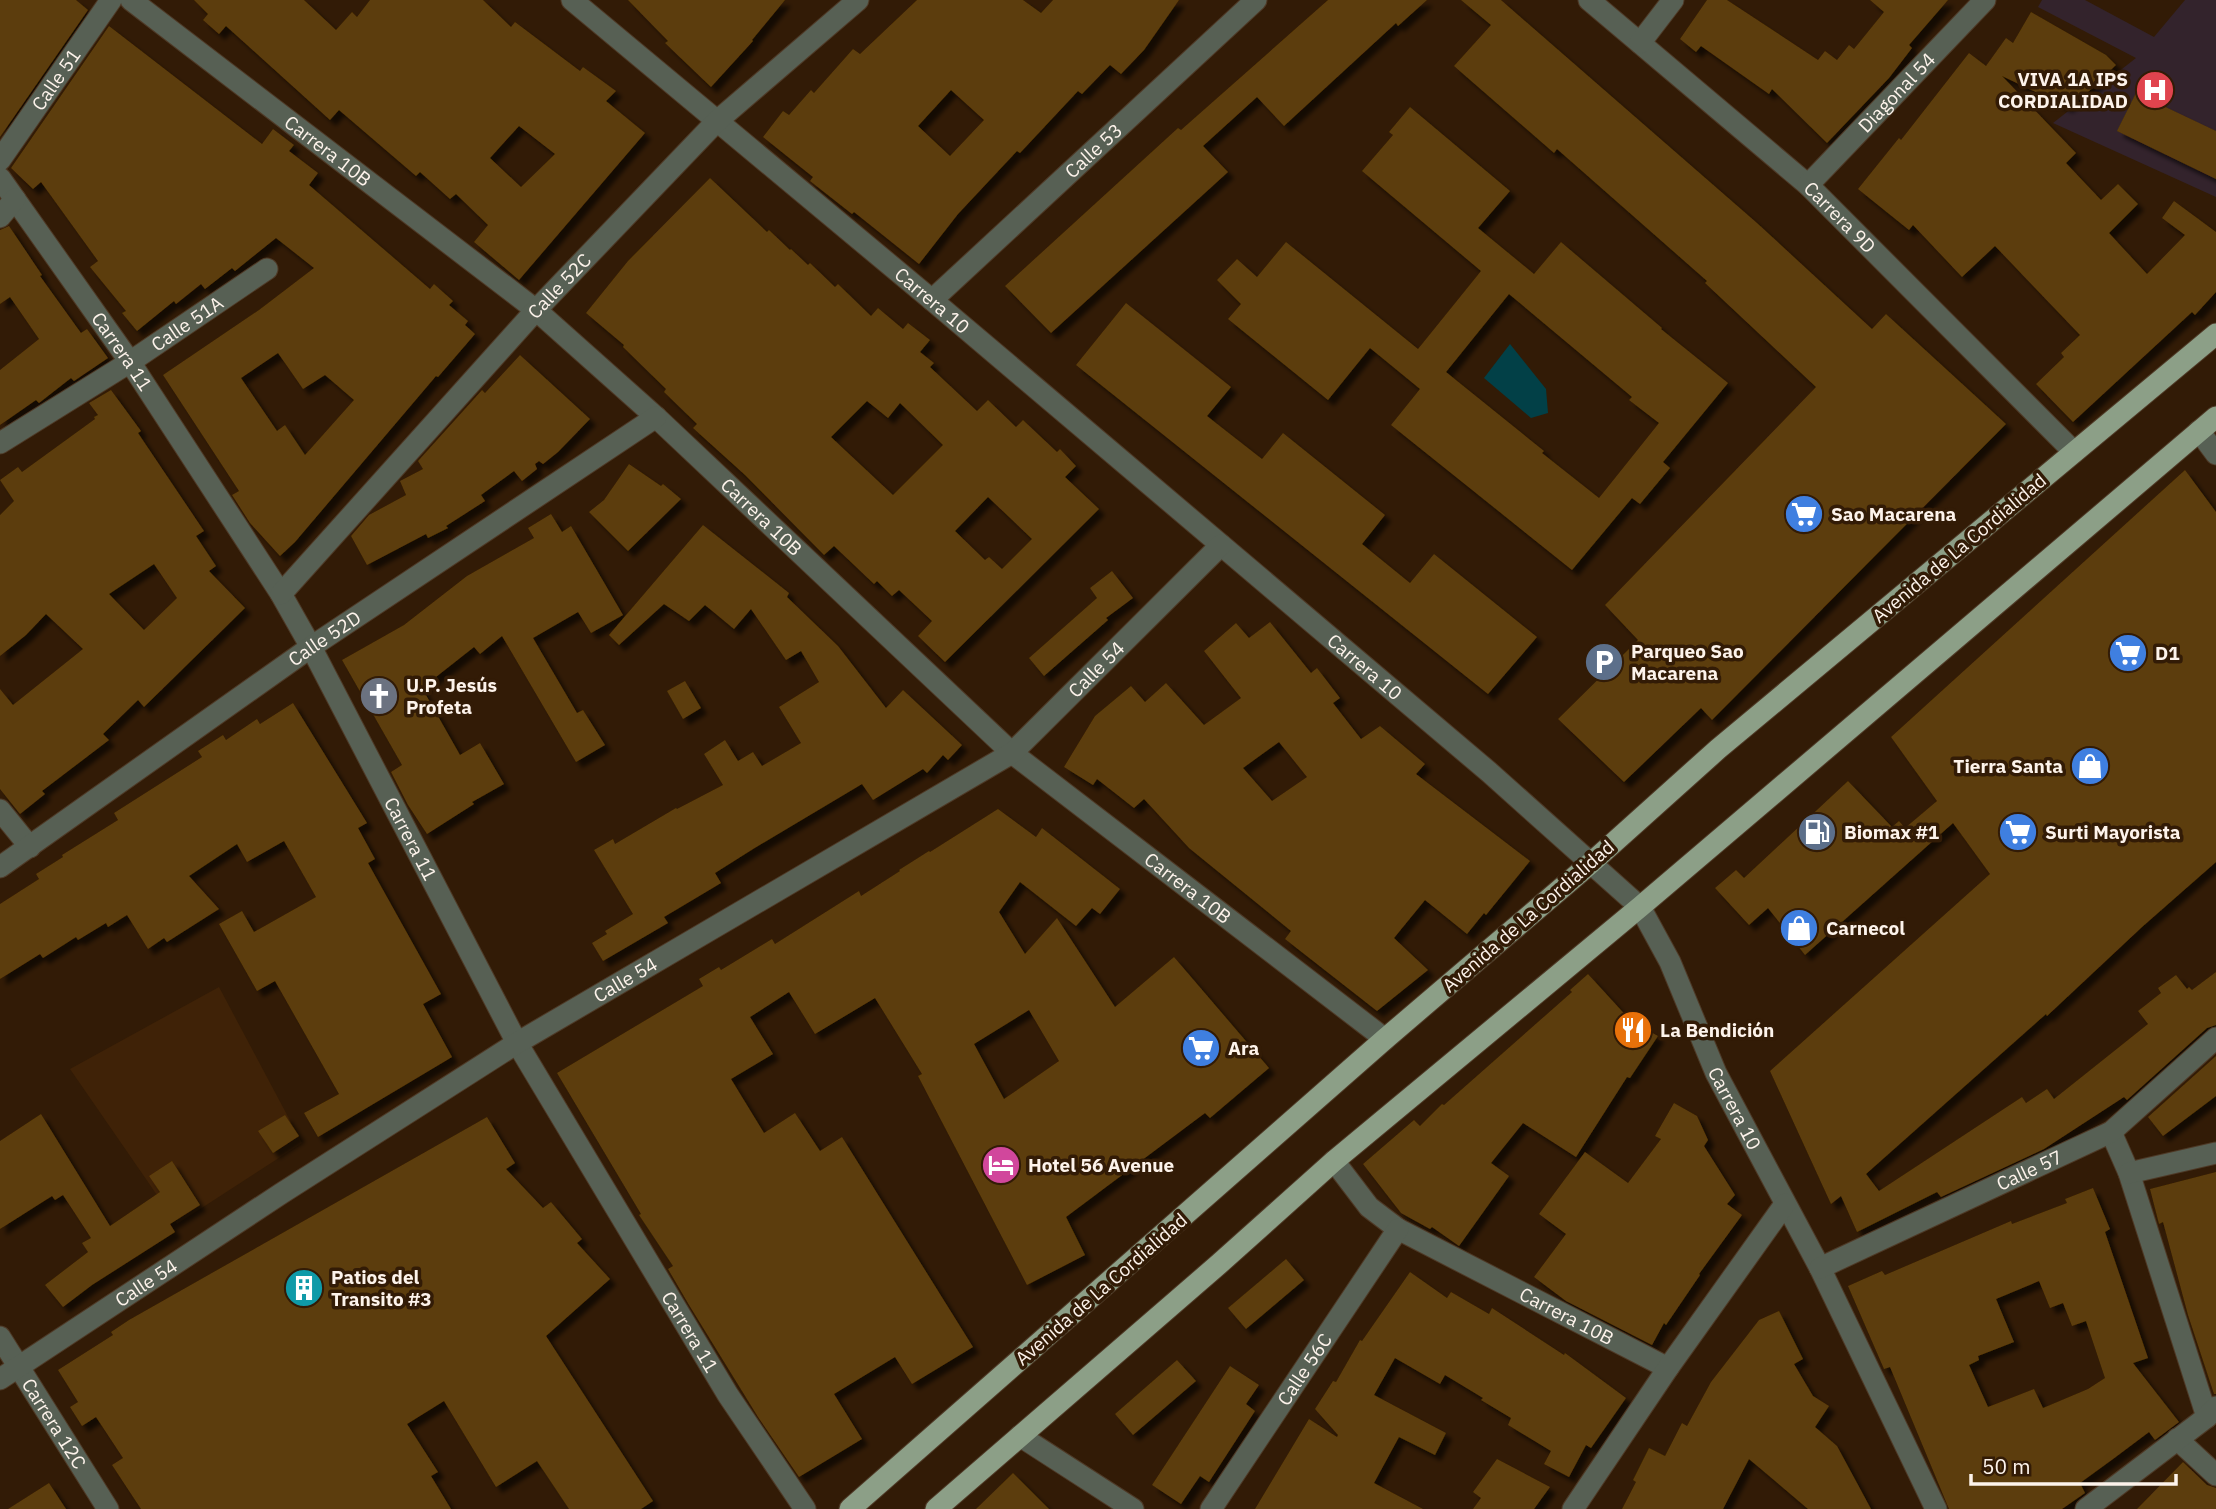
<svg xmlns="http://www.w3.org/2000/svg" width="2216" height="1509" font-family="'IBM Plex Sans',sans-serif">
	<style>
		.built { fill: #3f2207 }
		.medical { fill: #33232c }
		.water { fill: #024047 }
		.building { fill: #5c3c09; fill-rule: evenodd; filter: url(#shadow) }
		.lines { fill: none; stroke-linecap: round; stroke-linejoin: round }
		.minor-casing { stroke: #4e3926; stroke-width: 23 }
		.major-casing { stroke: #4e3926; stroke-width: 23 }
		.minor { stroke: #576054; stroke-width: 21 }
		.major { stroke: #8c9f87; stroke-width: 21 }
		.labels { text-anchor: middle; stroke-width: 7; stroke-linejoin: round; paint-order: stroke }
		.poi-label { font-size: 19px; font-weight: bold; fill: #fdf3eb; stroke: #321b06; text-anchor: start }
		.street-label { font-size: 19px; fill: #fdf3eb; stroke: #321b06 }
	</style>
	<defs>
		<filter id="shadow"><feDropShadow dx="6" dy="6" stdDeviation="2" flood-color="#0009"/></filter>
	</defs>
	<rect width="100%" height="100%" fill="#321b06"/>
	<polygon class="built" points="219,987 302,1143 177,1224 70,1069"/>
	<polygon class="medical" points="2042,0 2085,0 2154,37 2185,0 2216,0 2216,197 2053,123 2136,58 2038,7"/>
	<polygon class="water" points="1510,344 1546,389 1548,413 1531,418 1484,378"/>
	<g class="building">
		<polygon points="0,0 76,0 88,10 0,137"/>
		<path d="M194 0H304L336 30 352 12 357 17 370 0H483L511 27 515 22 580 71 583 67 616 91 606 101 645 133 519 280 474 242 488 225 456 194 450 199 420 172 416 176 339 110 330 120 226 26 219 34 203 20 208 14ZM519 126 555 154 521 187 490 158Z"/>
		<polygon points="628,0 785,0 752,40 753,41 711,87 665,43 668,41"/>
		<path d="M917 0H1023L1041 13 1053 0H1179L1144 50 1121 74 1110 65 1082 94 1078 91 1020 153 1017 151 958 214 919 264 854 212 852 214 810 181 813 177 763 137 783 111 789 115 811 90 814 93 853 49 860 54ZM951 90 984 120 950 156 918 126Z"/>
		<polygon points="1328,0 1427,0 1398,26 1396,23 1284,126 1257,97 1235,117 1203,146 1228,172 1051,333 1005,286 1178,128 1181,130"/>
		<polygon points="1461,0 1501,0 1757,223 1872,329 1886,314 2006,424 1712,720 1701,708 1624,782 1558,719 1638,640 1605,605 1816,387 1705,283 1707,281 1557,149 1554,153 1454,66 1491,25"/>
		<polygon points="1707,0 1727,0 1818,60 1825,51 1837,60 1849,45 1854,49 1884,12 1870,0 1948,0 1909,45 1912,48 1889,78 1827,143 1772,89 1769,94 1701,46 1696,52 1680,39"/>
		<polygon points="2031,12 2106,55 2116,65 2085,95 2082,92 2067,107 2002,76 2076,153 2066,163 2101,200 2118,184 2138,204 2109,233 2147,274 2185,235 2162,218 2174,201 2216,232 2216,292 2195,315 2192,312 2073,422 2036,384 2064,357 2061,353 2080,335 1995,246 1962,277 1913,225 1909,230 1858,189 1899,138 1901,140 1969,53 1986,66 2006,38 2013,43"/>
		<path d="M109 26 262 144 273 129 294 145 289 151 318 173 309 185 430 289 434 284 453 301 449 305 468 321 465 325 475 334 438 377 436 376 295 542 280 556 250 523 232 495 239 491 163 375 259 310 314 268 276 238 235 271 232 268 205 289 201 284 176 304 174 301 137 331 122 313 126 311 90 267 98 261 41 182 33 189 11 168ZM278 353 303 389 325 375 354 400 305 455 285 425 277 431 241 378Z"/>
		<polygon points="2136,93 2216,131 2216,179 2117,131"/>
		<path d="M1410 107 1510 191 1478 228 1534 274 1561 242 1662 328 1661 329 1728 383 1663 462 1670 468 1640 504 1632 498 1572 570 1391 425 1420 389 1370 348 1328 400 1228 319 1241 304 1217 280 1237 259 1257 277 1286 242 1418 349 1481 271 1362 171 1393 135 1389 132ZM1509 294 1632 397 1629 400 1659 423 1599 498 1542 453 1544 451 1446 372Z"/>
		<path d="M710 178 767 232 769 230 790 250 791 249 808 265 810 263 835 287 838 284 871 316 878 308 903 329 908 323 930 340 920 352 934 363 930 367 977 411 988 400 1016 427 1023 420 1057 452 1060 449 1076 466 1065 477 1099 509 945 662 918 636 932 621 899 590 892 596 877 581 874 584 834 546 824 555 745 475 693 428 697 424 664 392 666 389 623 347 624 345 586 313 628 261ZM867 401 888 418 900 403 943 445 893 495 831 437ZM988 497 1032 539 1002 569 989 557 985 560 955 531Z"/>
		<polygon points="9,226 42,275 40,276 81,333 87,329 108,358 74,381 71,378 39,403 36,400 0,425 0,370 39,339 10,297 0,304 0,230"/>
		<polygon points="1126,303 1231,387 1207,416 1262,459 1283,433 1385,515 1362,544 1410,583 1434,554 1537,637 1488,694 1076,365"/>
		<polygon points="520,355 590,419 558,452 543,464 539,461 535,464 537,469 522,481 514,471 481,495 485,501 446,526 448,528 428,538 426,534 367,565 351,536 369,515 406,495 400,481 423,469 418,461 482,390 485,393"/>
		<path d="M111 390 141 431 138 433 204 531 196 536 216 566 209 571 245 608 144 707 138 700 103 734 109 740 42 791 45 794 20 814 0 789V689L13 705 83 649 46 614 26 635 0 656V515L14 501 0 480 18 467 22 472 95 419 94 417 98 415 89 403ZM154 564 177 598 144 630 109 594Z"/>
		<polygon points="629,464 661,486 663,484 681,499 628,551 589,512 604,500"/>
		<polygon points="2185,470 2216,512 2216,862 2142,927 2047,1016 2046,1014 1866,1174 1879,1191 2022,1097 2026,1103 2047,1089 2054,1099 2148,1024 2138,1011 2161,993 2158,988 2176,975 2187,989 2189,987 2192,990 2216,972 2216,1025 2207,1028 2127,1100 2124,1097 2044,1149 1941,1197 1937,1192 1857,1232 1841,1196 1831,1204 1770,1071 1990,874 1953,823 1805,955 1768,908 1749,925 1715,888 1736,870 1744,878 1848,781 1892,827 1899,821 1905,828 1937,801 1891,737"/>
		<polygon points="551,514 562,532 571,526 623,615 591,633 578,612 533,638 577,713 583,710 605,745 576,762 502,636 480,654 474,647 422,688 460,755 480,743 504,784 472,802 474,804 427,834 408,805 391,772 402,765 342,660 404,625 467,576 534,538 528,528"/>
		<polygon points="703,525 789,593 787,597 838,646 886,708 903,690 962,745 948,760 943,755 927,773 923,769 873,800 862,784 753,849 715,873 721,883 664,917 668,923 603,961 592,943 607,934 605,931 633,914 594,850 613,839 615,844 676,808 677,809 723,785 704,754 725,740 738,761 753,752 762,766 801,743 779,707 819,682 801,651 786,660 751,609 734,629 705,605 689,621 664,604 619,645 609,635"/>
		<polygon points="1112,571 1133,598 1106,618 1108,620 1044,676 1029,658 1097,598 1090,588"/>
		<path d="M1270 622 1311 673 1317 668 1340 698 1333 703 1361 739 1380 726 1425 764 1416 774 1530 861 1486 915 1484 913 1467 934 1425 900 1394 938 1428 970 1377 1011 1285 939 1291 931 1189 848 1144 799 1134 808 1097 779 1093 785 1064 767 1095 716 1131 686 1145 702 1166 683 1204 725 1241 698 1204 651 1236 623 1249 638ZM1279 742 1307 777 1272 801 1243 768Z"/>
		<polygon points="685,681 701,708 683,719 667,691"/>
		<polygon points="293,703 367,823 358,828 375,859 368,863 441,994 423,1004 452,1057 318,1137 304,1113 339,1094 275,981 257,991 219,924 242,911 254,932 316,897 284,841 247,862 237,844 189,876 219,909 167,942 164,938 148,949 127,915 108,927 106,923 78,940 76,937 43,958 40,954 0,979 0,904 39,879 36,874 63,857 62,855 118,820 114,813 202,757 198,751 223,735 226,740 257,719 260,724"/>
		<path d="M998 809 1036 837 1042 828 1120 889 1100 914 1092 908 1076 926 1020 882 999 912 1025 954 1057 918 1115 1007 1174 957 1269 1068 1210 1118 1205 1113 1066 1217 1085 1255 1027 1285 918 1076 922 1074 875 998 815 1034 789 992 750 1017 773 1054 731 1079 764 1133 795 1113 820 1151 842 1137 973 1347 912 1384 895 1357 834 1394 862 1439 799 1477 758 1417 689 1305 668 1269 673 1266 639 1215 641 1214 557 1073 703 986 699 979 719 967 721 970 772 939 775 944 859 891 861 896 900 871 899 870 929 851 930 852ZM1029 1010 1059 1061 1004 1099 974 1044Z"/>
		<polygon points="1588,974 1631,1021 1658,1036 1630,1078 1627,1077 1576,1157 1523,1123 1491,1163 1509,1176 1459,1246 1432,1227 1430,1229 1401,1213 1363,1164 1414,1120 1420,1126 1442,1104 1444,1105 1572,992 1570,990"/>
		<polygon points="2216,1056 2216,1096 2163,1136 2148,1117"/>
		<polygon points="1674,1103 1697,1116 1708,1140 1704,1146 1735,1195 1727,1204 1742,1215 1699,1274 1700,1275 1666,1325 1664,1323 1652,1345 1566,1301 1534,1277 1566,1234 1539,1214 1585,1152 1628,1183 1661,1139 1655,1136"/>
		<polygon points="41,1114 110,1226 160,1192 149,1176 172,1161 200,1205 170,1224 175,1232 92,1285 63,1307 45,1285 88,1252 82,1243 91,1238 63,1195 55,1200 52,1196 0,1229 0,1141"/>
		<polygon points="285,1115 299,1136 273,1153 258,1131"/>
		<polygon points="487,1117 515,1163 506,1169 543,1208 551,1202 582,1239 577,1243 610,1279 546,1336 653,1501 641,1509 569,1509 537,1461 496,1487 444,1401 407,1424 438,1472 431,1476 451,1509 141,1509 112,1465 123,1458 96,1417 82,1426 70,1407 78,1402 58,1370 113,1335 111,1332 129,1320"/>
		<polygon points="2216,1172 2216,1394 2214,1394 2188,1315 2163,1222 2159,1224 2150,1189"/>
		<path d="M2093 1188 2110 1229 2105 1232 2148 1358 2133 1363 2179 1422 2155 1440 2149 1432 2113 1459 2080 1483 2085 1493 2062 1509H1949L1890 1367 1884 1369 1848 1286 1882 1271 1885 1275 2011 1221 2012 1224 2067 1203 2065 1199ZM2039 1281 2050 1308 2063 1303 2072 1326 2086 1321 2105 1378 2088 1389 2043 1408 2034 1389 1988 1407 1969 1365 1979 1360 1978 1356 2014 1342 1996 1299Z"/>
		<polygon points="1286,1259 1304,1280 1246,1329 1228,1308"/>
		<polygon points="1410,1272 1447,1298 1451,1292 1489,1314 1492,1308 1564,1355 1565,1353 1626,1398 1591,1448 1586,1445 1569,1477 1544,1464 1551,1451 1508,1425 1511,1418 1481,1400 1483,1398 1445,1375 1440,1384 1395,1358 1374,1395 1446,1433 1435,1455 1399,1437 1374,1483 1423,1509 1255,1509 1309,1419 1337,1437 1338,1435 1315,1409 1333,1381 1336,1382 1360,1340 1362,1341"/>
		<polygon points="1779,1311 1803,1359 1794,1364 1813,1396 1829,1406 1815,1427 1837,1446 1871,1509 1808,1509 1749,1459 1723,1509 1622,1509 1636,1482 1633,1480 1649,1448 1665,1456 1682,1423 1687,1426 1711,1382 1759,1320"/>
		<polygon points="1177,1360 1196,1381 1133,1435 1115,1414"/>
		<polygon points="1230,1366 1259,1385 1246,1404 1255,1411 1209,1482 1200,1476 1181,1504 1152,1485"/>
		<polygon points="1497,1459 1550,1487 1534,1509 1473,1509 1481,1498 1473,1492"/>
		<polygon points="2183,1462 2207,1485 2216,1488 2216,1509 2137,1509"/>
		<polygon points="1013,1473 1049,1509 976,1509"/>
		<polygon points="49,1483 66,1509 8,1509"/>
	</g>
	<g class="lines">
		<g class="minor-casing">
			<g id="minor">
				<path id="s1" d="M131 0 536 310 656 417 1012 753 1385 1039"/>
				<path id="s2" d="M572 0 932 300 1489 772 1640 907 1670 962 1716 1073 1820 1268 1936 1509"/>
				<path id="s3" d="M1589 0 1808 185 2074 452"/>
				<polyline points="1640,43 1673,0"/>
				<path id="s4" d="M0 160 111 0"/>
				<path id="s5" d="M0 178 130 362 281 594 311 647 517 1043 728 1395 805 1509"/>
				<path id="s6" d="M1808 185 1985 0"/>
				<polyline points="0,217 15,199"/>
				<path id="s7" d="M932 300 1256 0"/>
				<polyline points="2199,431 2216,454"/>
				<path id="s8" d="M0 443 130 362 267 269"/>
				<path id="s9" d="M281 594 536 310 716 122 858 0"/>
				<polyline points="0,810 30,847"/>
				<path id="s10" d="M0 867 311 647 656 417"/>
				<polyline points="2111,1132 2129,1173 2207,1417"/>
				<path id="s11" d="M1334 1161 1369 1207 1398 1229 1668 1368"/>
				<polyline points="2129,1173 2216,1153"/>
				<path id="s12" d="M1820 1268 2111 1132 2216 1038"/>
				<path id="s13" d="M0 1337 108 1509"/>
				<path id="s14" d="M0 1379 282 1193 517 1043 1012 753 1221 545"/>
				<polyline points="1020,1436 1133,1509"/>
				<polyline points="2177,1439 2216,1475"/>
				<path id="s15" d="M1211 1509 1398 1229"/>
				<polyline points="1573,1509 1668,1368 1785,1204"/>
				<polyline points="2086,1509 2207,1417 2216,1407"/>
			</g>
		</g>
		<g class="major-casing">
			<g id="major">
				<polyline points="850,1509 1385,1039 1591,863 1718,749 2216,334"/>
				<polyline points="936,1509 1219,1264 1334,1161 1640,907 2216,417"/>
			</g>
		</g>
		<use href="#minor" class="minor"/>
		<use href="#major" class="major"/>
	</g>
	<defs>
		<g id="hospital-disc" transform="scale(2.0125)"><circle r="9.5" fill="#e0444e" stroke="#321b06"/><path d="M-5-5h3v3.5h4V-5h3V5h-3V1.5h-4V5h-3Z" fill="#fff"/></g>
		<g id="supermarket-disc" transform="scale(2.0125)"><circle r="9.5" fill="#3f7fe0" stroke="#321b06"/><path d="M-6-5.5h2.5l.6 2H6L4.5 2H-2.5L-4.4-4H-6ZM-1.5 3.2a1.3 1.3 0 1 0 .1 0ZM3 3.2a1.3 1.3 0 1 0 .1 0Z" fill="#fff"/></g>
		<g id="parking-disc" transform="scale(2.0125)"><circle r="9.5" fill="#5c6f8a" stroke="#321b06"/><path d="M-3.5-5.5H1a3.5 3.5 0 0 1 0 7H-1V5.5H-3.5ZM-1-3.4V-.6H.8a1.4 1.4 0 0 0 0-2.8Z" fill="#fff"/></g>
		<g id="church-disc" transform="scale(2.0125)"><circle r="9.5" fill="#6b7280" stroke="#321b06"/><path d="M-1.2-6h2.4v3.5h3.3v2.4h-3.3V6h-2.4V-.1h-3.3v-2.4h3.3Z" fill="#fff"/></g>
		<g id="shop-disc" transform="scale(2.0125)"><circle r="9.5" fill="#3f7fe0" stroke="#321b06"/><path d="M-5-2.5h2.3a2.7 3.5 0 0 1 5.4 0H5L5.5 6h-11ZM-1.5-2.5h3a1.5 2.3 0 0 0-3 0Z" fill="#fff"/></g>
		<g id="fuel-disc" transform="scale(2.0125)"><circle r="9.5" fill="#5c6f8a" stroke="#321b06"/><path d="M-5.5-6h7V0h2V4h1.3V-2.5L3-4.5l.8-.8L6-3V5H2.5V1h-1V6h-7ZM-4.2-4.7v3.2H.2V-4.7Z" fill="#fff"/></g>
		<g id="restaurant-disc" transform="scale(2.0125)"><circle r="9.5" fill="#e8710a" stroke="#321b06"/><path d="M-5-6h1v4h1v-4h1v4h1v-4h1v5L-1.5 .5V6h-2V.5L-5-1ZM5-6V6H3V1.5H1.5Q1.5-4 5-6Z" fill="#fff"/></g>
		<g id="hotel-disc" transform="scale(2.0125)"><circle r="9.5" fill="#d1479c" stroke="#321b06"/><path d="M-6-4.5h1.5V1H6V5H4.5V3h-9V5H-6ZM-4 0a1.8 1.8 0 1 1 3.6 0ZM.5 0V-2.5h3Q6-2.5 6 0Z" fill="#fff"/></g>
		<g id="building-disc" transform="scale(2.0125)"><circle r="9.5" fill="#0f9aa8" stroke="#321b06"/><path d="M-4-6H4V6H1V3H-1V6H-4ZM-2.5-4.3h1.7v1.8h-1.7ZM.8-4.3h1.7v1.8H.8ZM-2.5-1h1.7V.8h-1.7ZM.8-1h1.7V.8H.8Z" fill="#fff"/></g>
	</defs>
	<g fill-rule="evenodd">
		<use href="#hospital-disc" x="2155" y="90"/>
		<use href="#supermarket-disc" x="1804" y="514"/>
		<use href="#supermarket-disc" x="2128" y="653"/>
		<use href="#parking-disc" x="1604" y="662"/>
		<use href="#church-disc" x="379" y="696"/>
		<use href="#shop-disc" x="2090" y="766"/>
		<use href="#fuel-disc" x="1817" y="832"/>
		<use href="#supermarket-disc" x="2018" y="832"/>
		<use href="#shop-disc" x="1799" y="928"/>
		<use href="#restaurant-disc" x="1633" y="1030"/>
		<use href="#supermarket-disc" x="1201" y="1048"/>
		<use href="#hotel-disc" x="1001" y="1165"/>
		<use href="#building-disc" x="304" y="1288"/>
	</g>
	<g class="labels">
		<g class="poi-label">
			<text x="2128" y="86" text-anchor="end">VIVA 1A IPS<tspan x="2128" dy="22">CORDIALIDAD</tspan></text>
			<text x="1831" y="521">Sao Macarena</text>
			<text x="1631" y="658">Parqueo Sao<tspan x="1631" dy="22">Macarena</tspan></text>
			<text x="2155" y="660">D1</text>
			<text x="406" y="692">U.P. Jesús<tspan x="406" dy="22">Profeta</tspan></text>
			<text x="2063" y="773" text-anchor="end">Tierra Santa</text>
			<text x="1844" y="839">Biomax #1</text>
			<text x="2045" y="839">Surti Mayorista</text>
			<text x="1826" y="935">Carnecol</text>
			<text x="1660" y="1037">La Bendición</text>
			<text x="1228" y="1055">Ara</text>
			<text x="1028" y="1172">Hotel 56 Avenue</text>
			<text x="331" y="1284">Patios del<tspan x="331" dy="22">Transito #3</tspan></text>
		</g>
		<g class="street-label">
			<text dy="7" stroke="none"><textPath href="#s4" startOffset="98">Calle 51</textPath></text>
			<text dy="7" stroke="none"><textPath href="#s6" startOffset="128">Diagonal 54</textPath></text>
			<text dy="7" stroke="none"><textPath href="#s7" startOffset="220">Calle 53</textPath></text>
			<text dy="7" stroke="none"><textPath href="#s1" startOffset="248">Carrera 10B</textPath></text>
			<text dy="7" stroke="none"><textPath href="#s3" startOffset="332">Carrera 9D</textPath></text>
			<text dy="7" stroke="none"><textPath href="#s9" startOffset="415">Calle 52C</textPath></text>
			<text dy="7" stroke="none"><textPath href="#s2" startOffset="469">Carrera 10</textPath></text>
			<text dy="7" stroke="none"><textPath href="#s8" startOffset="222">Calle 51A</textPath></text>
			<text dy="7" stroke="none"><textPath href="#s5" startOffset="212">Carrera 11</textPath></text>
			<text dy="7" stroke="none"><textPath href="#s1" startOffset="816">Carrera 10B</textPath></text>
			<text transform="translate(1959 548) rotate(-40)" y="7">Avenida de La Cordialidad</text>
			<text dy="7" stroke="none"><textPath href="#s10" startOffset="397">Calle 52D</textPath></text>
			<text dy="7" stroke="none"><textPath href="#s2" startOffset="1036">Carrera 10</textPath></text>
			<text dy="7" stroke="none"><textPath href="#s14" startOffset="1309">Calle 54</textPath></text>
			<text dy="7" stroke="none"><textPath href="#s5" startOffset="779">Carrera 11</textPath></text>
			<text dy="7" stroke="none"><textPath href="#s1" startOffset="1382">Carrera 10B</textPath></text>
			<text transform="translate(1528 916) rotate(-41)" y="7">Avenida de La Cordialidad</text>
			<text dy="7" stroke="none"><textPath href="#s14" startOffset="742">Calle 54</textPath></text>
			<text dy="7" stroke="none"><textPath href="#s2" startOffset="1624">Carrera 10</textPath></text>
			<text dy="7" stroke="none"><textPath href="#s12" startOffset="231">Calle 57</textPath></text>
			<text dy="7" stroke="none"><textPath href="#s14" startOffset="175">Calle 54</textPath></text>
			<text transform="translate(1101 1289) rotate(-41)" y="7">Avenida de La Cordialidad</text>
			<text dy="7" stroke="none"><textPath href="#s11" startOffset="284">Carrera 10B</textPath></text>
			<text dy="7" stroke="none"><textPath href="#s5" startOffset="1346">Carrera 11</textPath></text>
			<text dy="7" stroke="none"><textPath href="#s15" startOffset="168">Calle 56C</textPath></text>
			<text dy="7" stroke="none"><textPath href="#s13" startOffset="102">Carrera 12C</textPath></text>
		</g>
	</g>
	<path d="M1971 1474v10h205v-10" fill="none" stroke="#fdf3eb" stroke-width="3.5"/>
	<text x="1982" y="1474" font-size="21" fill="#fdf3eb" stroke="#321b06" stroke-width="5" paint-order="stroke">50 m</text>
</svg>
